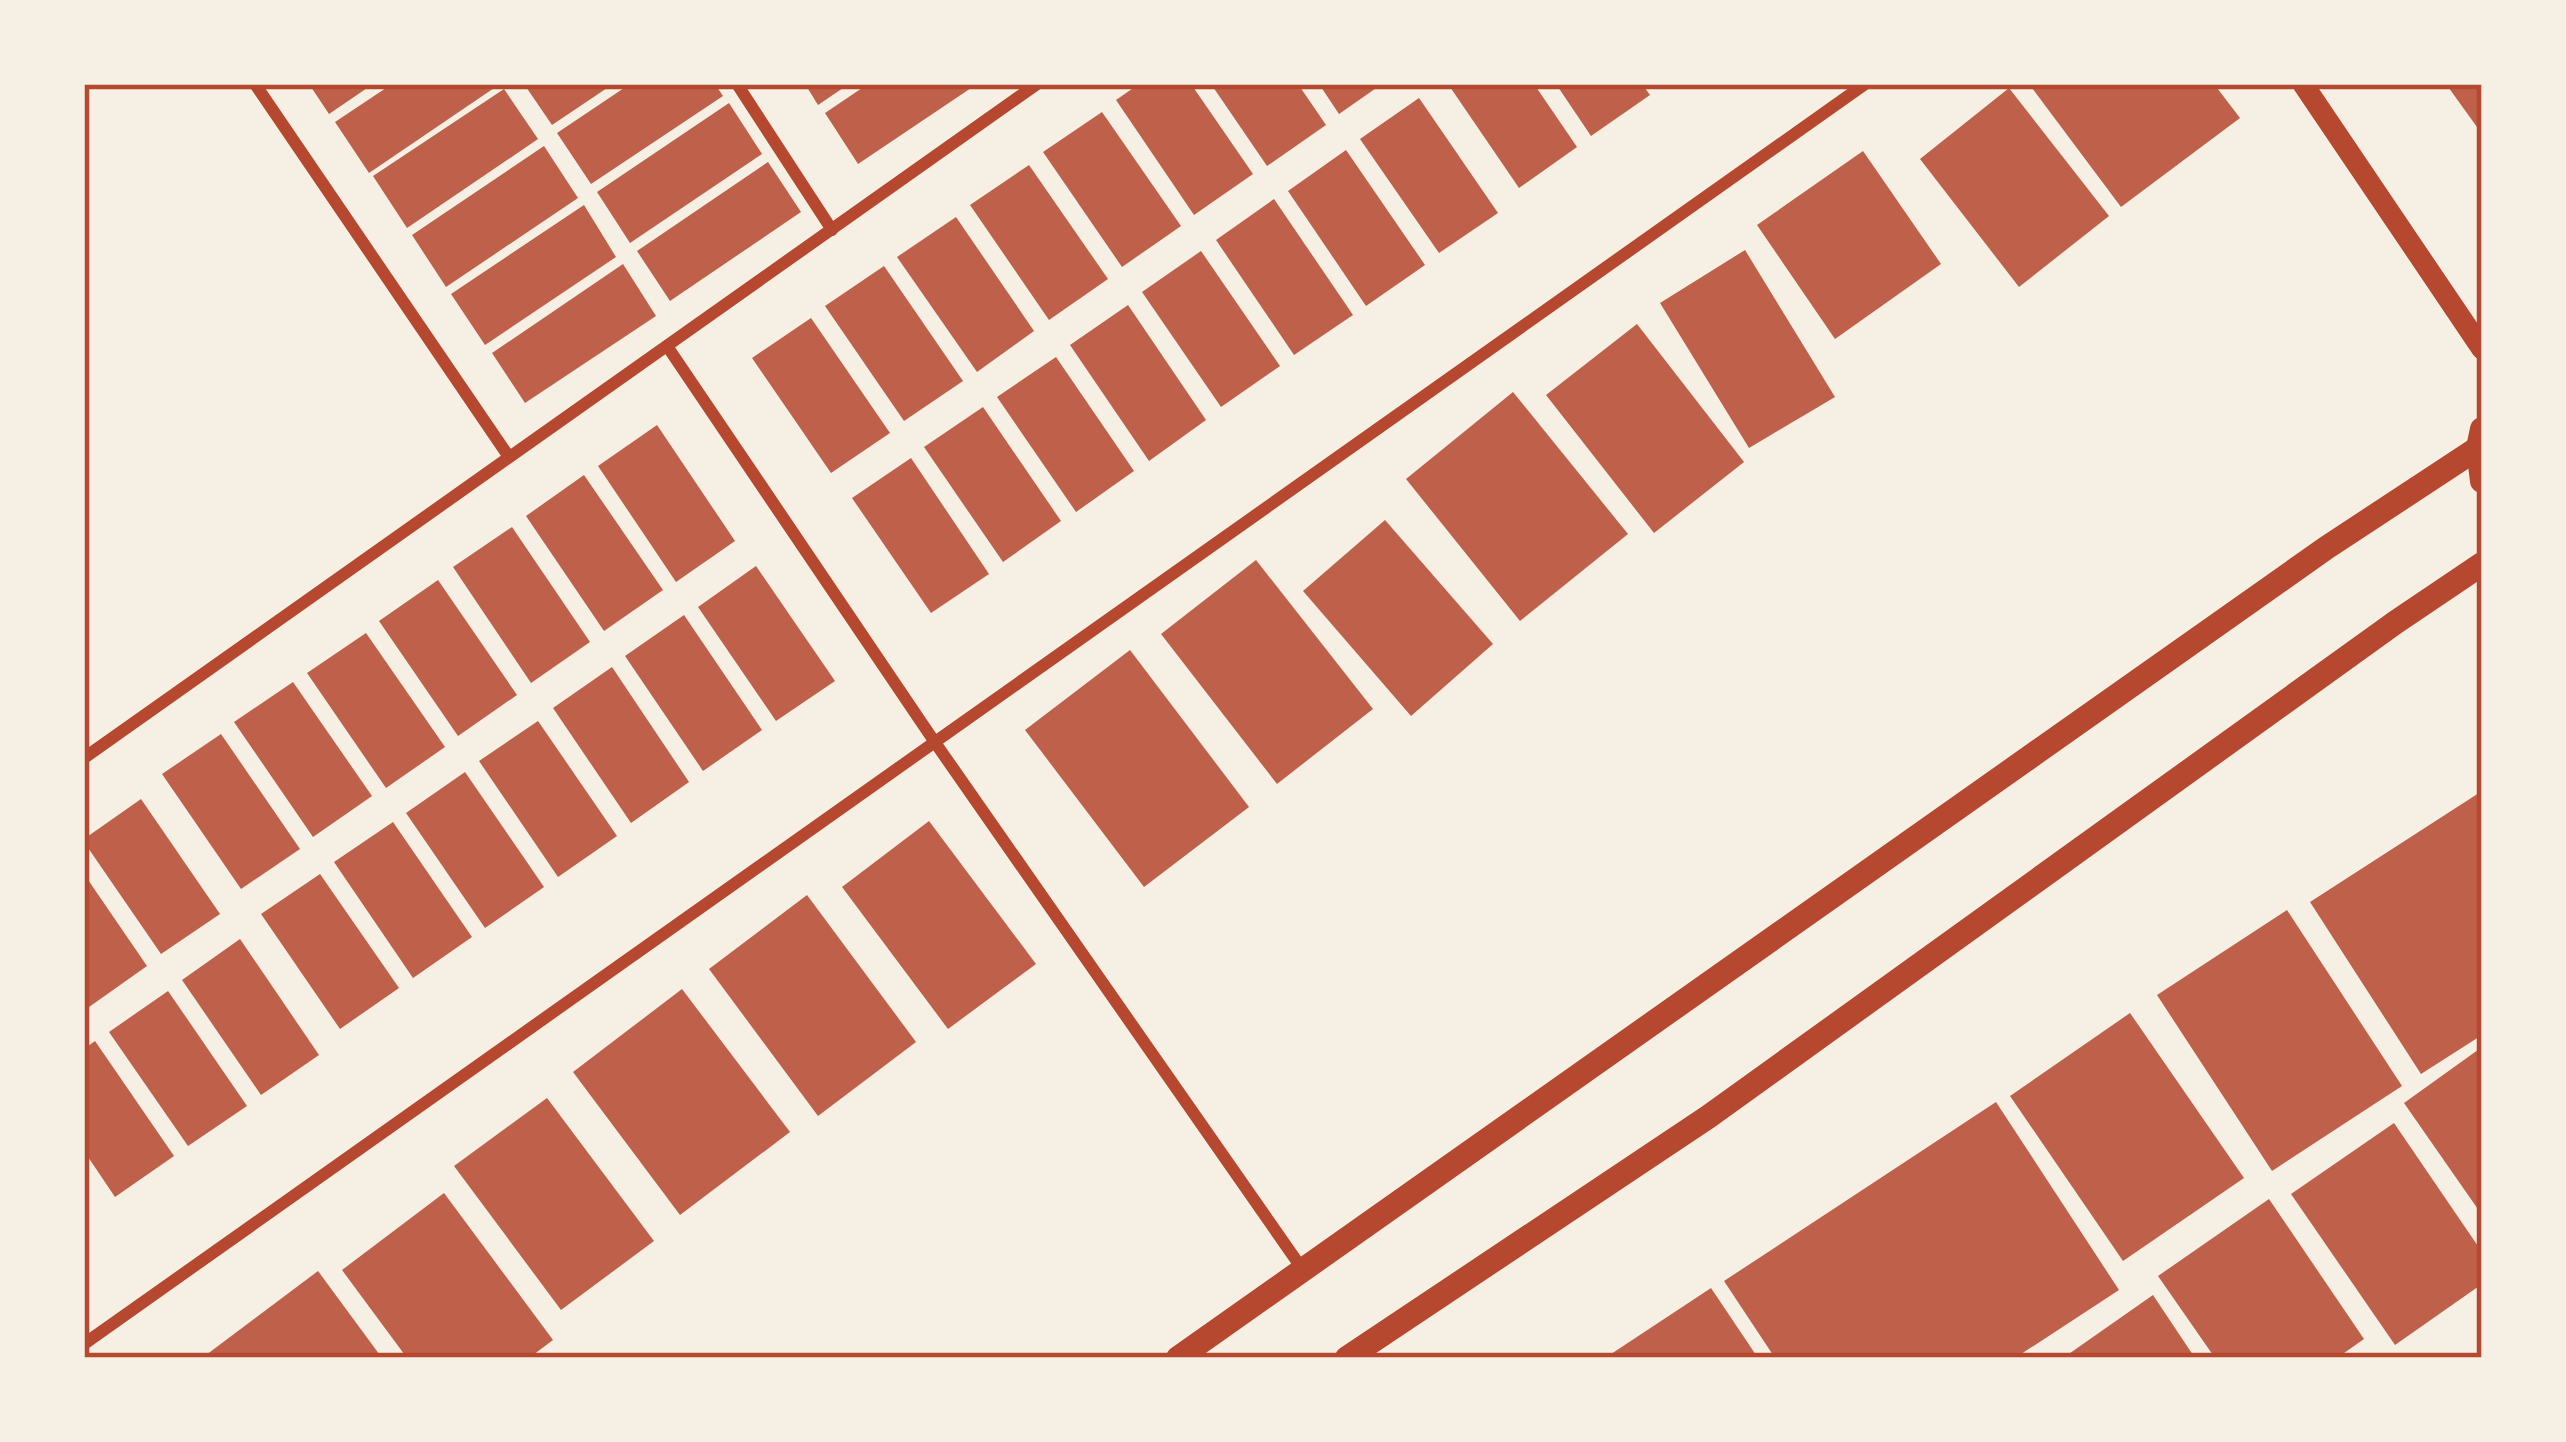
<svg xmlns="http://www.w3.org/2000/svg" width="2566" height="1442" font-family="'PT Serif',serif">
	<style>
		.building { fill: #bf614a }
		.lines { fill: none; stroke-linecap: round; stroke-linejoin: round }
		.minor { stroke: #b5482f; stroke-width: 12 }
		.tertiary { stroke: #b5482f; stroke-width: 21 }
		.secondary { stroke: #b5482f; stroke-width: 24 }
		.neatline { fill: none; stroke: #b5482f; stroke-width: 4.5 }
	</style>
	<rect width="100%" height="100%" fill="#f6efe4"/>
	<g class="building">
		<polygon points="309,84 373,84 329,114"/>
		<polygon points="392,84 500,84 369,173 335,122"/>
		<polygon points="524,84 613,84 552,125"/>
		<polygon points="630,84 715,84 723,96 591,184 557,133"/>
		<polygon points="805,84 849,84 818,105"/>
		<polygon points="868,84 977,84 858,164 825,113"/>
		<polygon points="1139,84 1191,84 1253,174 1194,215 1116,100"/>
		<polygon points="1211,84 1298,84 1326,125 1267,166"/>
		<polygon points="1319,84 1382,84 1339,114"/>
		<polygon points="1448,84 1534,84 1577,147 1519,188"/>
		<polygon points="1556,84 1642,84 1650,95 1591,136"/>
		<polygon points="2029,84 2214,84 2240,118 2121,207"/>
		<polygon points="2446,84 2482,84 2482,134"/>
		<polygon points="2009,88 2109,216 2019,287 1920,159"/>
		<polygon points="504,89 538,139 407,228 373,176"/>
		<polygon points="1419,98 1498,213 1439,253 1360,139"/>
		<polygon points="729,103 762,154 630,243 597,192"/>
		<polygon points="1102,112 1181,226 1122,267 1043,152"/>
		<polygon points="544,146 578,198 446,287 412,235"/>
		<polygon points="1346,150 1425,265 1366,306 1288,191"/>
		<polygon points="1863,151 1941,264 1835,339 1757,225"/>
		<polygon points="768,162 801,212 670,301 637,251"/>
		<polygon points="1029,165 1108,279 1049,320 970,205"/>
		<polygon points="1274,199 1353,315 1294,355 1216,240"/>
		<polygon points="584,205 616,257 485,345 451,294"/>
		<polygon points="956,217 1034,331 977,372 897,257"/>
		<polygon points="1745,250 1835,397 1749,448 1660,303"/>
		<polygon points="1201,251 1280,366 1221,407 1142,292"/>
		<polygon points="623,264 656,316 525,403 492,353"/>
		<polygon points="884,266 963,381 904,421 825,306"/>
		<polygon points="1128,305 1206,420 1149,461 1070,345"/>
		<polygon points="811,318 890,433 831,473 752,358"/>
		<polygon points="1637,324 1744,462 1654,533 1546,395"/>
		<polygon points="1056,357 1134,471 1076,512 997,397"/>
		<polygon points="1513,392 1628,534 1520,621 1406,479"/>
		<polygon points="983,407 1061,521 1003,562 924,447"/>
		<polygon points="657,425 735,541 676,582 598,466"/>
		<polygon points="911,458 989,574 931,613 852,498"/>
		<polygon points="584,475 663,590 604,631 526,516"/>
		<polygon points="1385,520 1493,644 1411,716 1303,591"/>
		<polygon points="512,527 590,642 531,683 453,567"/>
		<polygon points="1256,560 1373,709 1277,784 1161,634"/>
		<polygon points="756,566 835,681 776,721 698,607"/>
		<polygon points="438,580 517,695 458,736 379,621"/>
		<polygon points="684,615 762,730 703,771 625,656"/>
		<polygon points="366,633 445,747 386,788 307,673"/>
		<polygon points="1130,650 1249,807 1144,887 1025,730"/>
		<polygon points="612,667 689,782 631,823 553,708"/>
		<polygon points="293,682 372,796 313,837 234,722"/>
		<polygon points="538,721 617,836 558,877 479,761"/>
		<polygon points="221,734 300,849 241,889 162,774"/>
		<polygon points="465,772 544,887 485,928 406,813"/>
		<polygon points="2482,791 2482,1035 2421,1074 2310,902"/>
		<polygon points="141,799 220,914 161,954 84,842 84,839"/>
		<polygon points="929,821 1036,964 948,1029 842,887"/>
		<polygon points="393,822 472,937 413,978 334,862"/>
		<polygon points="84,874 147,966 89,1007 84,1000"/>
		<polygon points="320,874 399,988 340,1029 261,914"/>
		<polygon points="807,895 916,1042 818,1116 709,969"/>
		<polygon points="2287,910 2402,1086 2272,1171 2157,995"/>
		<polygon points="240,939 319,1055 261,1095 182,980"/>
		<polygon points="682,989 790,1132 680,1215 573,1072"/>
		<polygon points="168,991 247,1106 188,1146 109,1032"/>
		<polygon points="2130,1013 2244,1178 2123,1261 2010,1096"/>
		<polygon points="95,1041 174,1156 115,1197 84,1151 84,1049"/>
		<polygon points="2482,1047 2482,1215 2404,1103"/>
		<polygon points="547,1098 654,1241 561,1310 454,1166"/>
		<polygon points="1996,1102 2119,1290 2015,1358 1775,1358 1724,1281"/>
		<polygon points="2394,1123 2482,1252 2482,1284 2395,1345 2291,1194"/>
		<polygon points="444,1193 553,1340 529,1358 407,1358 342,1270"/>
		<polygon points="2269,1199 2364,1339 2337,1358 2215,1358 2158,1276"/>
		<polygon points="318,1271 382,1358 202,1358"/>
		<polygon points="1711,1288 1758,1358 1605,1358"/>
		<polygon points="2153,1295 2195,1358 2063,1358"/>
	</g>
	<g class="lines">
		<g class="minor">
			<polyline points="255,84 509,457"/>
			<polyline points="737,84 832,230"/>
			<polyline points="667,346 934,741 1303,1270"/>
			<polyline points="84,758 1037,84"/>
			<polyline points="84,1344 1865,84"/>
		</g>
		<polyline class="tertiary" points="2303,84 2482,349"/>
		<g class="secondary">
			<polyline points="2482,429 2478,448 2482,481"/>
			<polyline points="1178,1358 2326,548 2478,448"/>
			<polyline points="1347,1358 1708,1117 2396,622 2482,564"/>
		</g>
	</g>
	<rect width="2566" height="1442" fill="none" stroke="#f6efe4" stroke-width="174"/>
	<rect x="87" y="87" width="2392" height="1268" class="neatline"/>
</svg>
